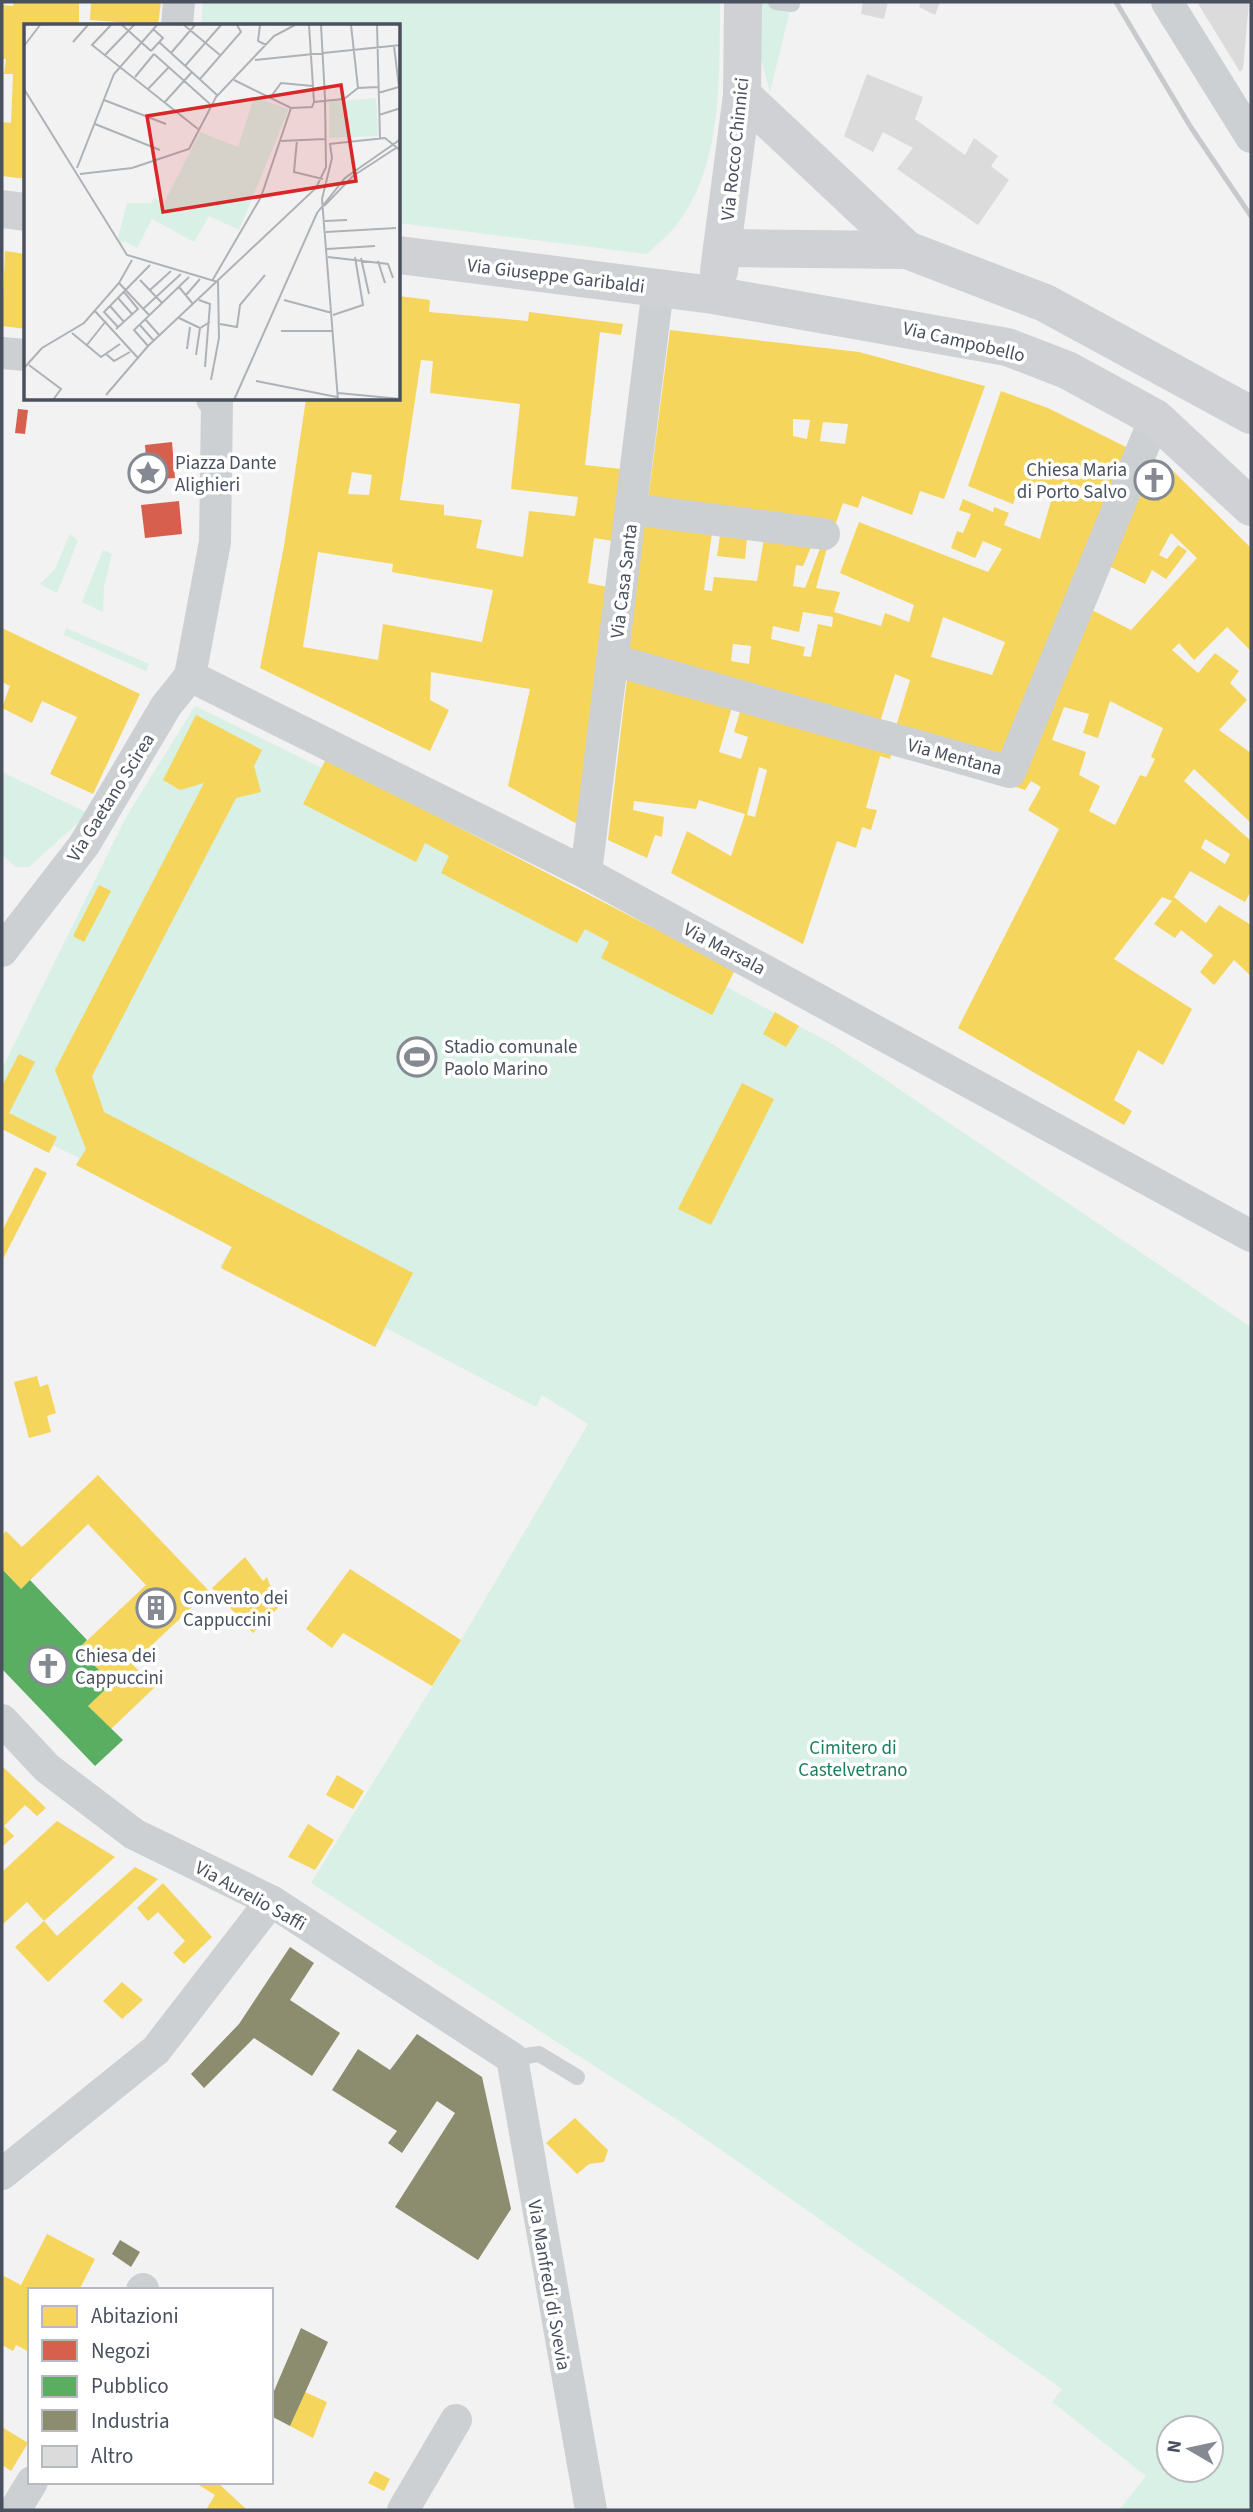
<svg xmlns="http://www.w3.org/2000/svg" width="1253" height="2512" font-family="'Source Sans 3',sans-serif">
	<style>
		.green { fill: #d8f0e5; fill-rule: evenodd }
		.homes { fill: #f6d55c; fill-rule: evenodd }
		.shops { fill: #d6604d }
		.public { fill: #5aae61 }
		.industry { fill: #8c8c6e }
		.building { fill: #dbdbdc }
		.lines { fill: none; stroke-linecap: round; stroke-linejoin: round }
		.service { stroke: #cdd0d3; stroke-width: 16 }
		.minor { stroke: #cdd0d3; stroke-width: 32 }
		.secondary { stroke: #cfd1d4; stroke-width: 38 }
		.rail { stroke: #c8c9cc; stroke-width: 5 }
		.labels { text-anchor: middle; stroke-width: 7; stroke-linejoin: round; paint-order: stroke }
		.street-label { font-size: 19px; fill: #49515e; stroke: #fff }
		.poi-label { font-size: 19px; fill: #49515e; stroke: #fff; text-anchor: start }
		.park-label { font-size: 19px; fill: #1b7f5c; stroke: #fff }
		.inset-road { fill: none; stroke: #aeb2b7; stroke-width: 2 }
		.view { fill: #d62828; fill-opacity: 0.15; stroke: #d62828; stroke-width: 3.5 }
		.inset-edge { fill: none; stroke: #49515e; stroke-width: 3.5 }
	</style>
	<rect width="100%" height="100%" fill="#f2f2f2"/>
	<g class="green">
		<path d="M203 2H720C719 73 724 162 678 223 670 234 657 244 647 254L399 223V26H201Z"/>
		<polygon points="761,2 792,2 770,92 760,55"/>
		<polygon points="70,534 78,541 57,593 40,584 55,569"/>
		<polygon points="103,550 112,554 104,587 103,612 82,602"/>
		<polygon points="66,628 149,664 146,671 64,635"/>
		<path d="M195 706 322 768 834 1045 1251 1327V2510H1119L1146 2476 1052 2402 1062 2389 684 2124 311 1883 461 1640 588 1424 542 1395 536 1407 386 1328 376 1346 220 1266 232 1246 76 1165 79 1158 53 1145 49 1153 2 1129V1069L125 819ZM1169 2428H1211V2470H1169Z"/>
		<polygon points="2,772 92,815 83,818 29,867 16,867 2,855"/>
	</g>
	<g class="homes">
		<polygon points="14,2 79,2 79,26 26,26 26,179 2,176 2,122 11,123 13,74 4,74 6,59 2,59 2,5 13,6"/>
		<polygon points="91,2 161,2 158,25 90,20"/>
		<polygon points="5,251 26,254 26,329 2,326"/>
		<path d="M399 296 430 300 429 312 528 321 529 312 623 324 621 335 600 332 585 465 621 469 613 541 594 538 588 583 608 587 579 825 508 786 530 689 431 672 430 700 449 710 430 751 260 668 284 546 306 399H399ZM421 360 433 361 430 393 520 404 511 489 578 497 575 516 529 511 523 557 476 548 482 520 444 515V505L400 500ZM352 472 372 475 369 495 348 494ZM318 552 393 564 392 572 493 590 482 642 383 624 378 660 303 647Z"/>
		<path d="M670 330 859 352 985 386 944 499 920 491 912 515 862 496 858 508 843 503 834 528 648 501ZM793 419 810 420 807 439 793 436ZM823 422 848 424 845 444 820 441Z"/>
		<path d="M1001 391 1048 408 1130 449 1004 759 895 730 910 680 895 674 879 725 628 658 644 526 712 533 704 590 712 591 714 577 757 581 764 538 812 545 803 566 796 565 793 586 805 588 821 546 827 548 816 588 840 592 834 612 881 626 885 613 909 622 914 605 840 573 859 522 988 572 1002 549 983 541 975 558 951 548 957 531 963 533 971 514 959 510 963 499 993 512 994 507 1009 513 1004 525 1040 539 1052 498 1020 484 1013 504 968 486ZM803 612 833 617 832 627 818 624 811 657 803 656 805 647 771 639 773 626 799 632ZM943 617 1005 642 992 675 931 657ZM733 644 751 646 749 664 731 661Z"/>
		<path d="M1171 469 1251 548V651L1227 627 1194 660 1179 643 1172 650 1198 673 1215 653 1239 671 1230 683 1247 700 1219 730 1251 753V823L1194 769 1184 781 1251 841V891L1245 902 1190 871 1174 897 1206 923 1219 905 1251 925V976L1234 960 1214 985 1200 972 1213 955 1181 930 1175 938 1154 924 1172 901 1162 897 1114 959 1192 1009 1163 1065 1138 1050 1114 1100 1132 1111 1124 1125 958 1028 1059 829 1028 810 1041 787 1031 781 1025 790 1016 787 1088 608 1131 630 1197 558 1171 533 1159 555 1167 559 1178 545 1187 551 1166 579 1152 570 1145 584 1107 565 1136 491 1159 501ZM1110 701 1163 728 1151 757 1155 759 1146 777 1140 775 1115 825 1089 811 1100 786 1079 775 1086 752 1052 740 1064 707 1089 714 1083 733 1098 738ZM1205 839 1230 854 1225 864 1201 848Z"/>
		<polygon points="720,536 747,539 745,559 717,556"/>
		<polygon points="2,628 140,694 93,794 50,774 77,717 42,701 32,723 2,708 10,686 2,682"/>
		<path d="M627 679 732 707 719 752 741 759 748 737 734 732 741 708 892 751 890 759 880 756 866 808 877 810 871 830 862 827 856 848 837 841 803 944 671 873 687 831 731 856 745 814 699 800 696 809 634 801 633 810 664 817 662 837 655 835 647 858 608 840ZM759 767 767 770 755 817 747 815Z"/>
		<polygon points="196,715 262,750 254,766 261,792 236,798 92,1076 104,1112 413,1273 375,1347 221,1268 232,1247 76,1165 86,1149 55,1070 204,783 180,790 163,780"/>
		<polygon points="326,759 735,970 712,1015 601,958 609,942 585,929 577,943 441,873 449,856 425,843 416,862 303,804"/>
		<polygon points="99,885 111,891 84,942 73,936"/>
		<polygon points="775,1012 799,1026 786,1047 763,1034"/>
		<polygon points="19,1054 35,1062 9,1113 57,1137 49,1153 2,1129 2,1086"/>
		<polygon points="742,1083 774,1099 711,1225 678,1209"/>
		<polygon points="35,1167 47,1173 2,1261 2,1231"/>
		<polygon points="37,1376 40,1387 48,1384 56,1413 47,1416 51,1432 29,1438 14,1382"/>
		<polygon points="98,1475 209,1591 132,1664 155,1687 111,1729 88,1706 112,1683 78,1649 146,1585 88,1524 21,1589 2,1569 2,1536 6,1531 22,1547"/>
		<polygon points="245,1557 263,1581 267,1577 278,1608 253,1633 212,1588"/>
		<polygon points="350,1569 461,1640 432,1686 343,1633 332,1648 306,1629"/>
		<polygon points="2,1766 46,1808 37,1816 25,1805 4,1826 14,1836 2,1847"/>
		<polygon points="337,1775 364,1791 353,1809 326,1795"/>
		<polygon points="57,1821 115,1857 44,1921 27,1902 2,1925 2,1872"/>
		<polygon points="308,1824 334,1840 315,1870 288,1857"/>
		<polygon points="135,1867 158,1879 48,1982 15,1947 44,1921 57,1936"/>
		<polygon points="163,1883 212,1937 184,1964 173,1953 185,1941 158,1912 148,1921 137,1908"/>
		<polygon points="122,1982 143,2000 122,2019 103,2001"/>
		<polygon points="575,2118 608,2150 604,2162 589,2164 577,2174 546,2143"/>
		<polygon points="47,2234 95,2259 79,2290 30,2290 30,2352 16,2345 13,2351 2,2345 2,2275 21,2285"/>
		<polygon points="305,2392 327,2402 313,2438 290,2426"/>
		<polygon points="2,2427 28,2443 11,2471 2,2465"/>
		<polygon points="375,2471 390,2479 384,2491 368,2483"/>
		<polygon points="194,2482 217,2482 247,2510 206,2510 215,2495"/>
	</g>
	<g class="shops">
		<polygon points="18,409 28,410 25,434 15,433"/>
		<polygon points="172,442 175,478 148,480 145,445"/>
		<polygon points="179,501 182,534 145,538 141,505"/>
	</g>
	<g class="public">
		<polygon points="1150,459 1171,469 1159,501 1136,491"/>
		<polygon points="2,1569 21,1589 30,1580 87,1640 78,1649 112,1683 88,1706 123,1740 95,1766 2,1669"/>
	</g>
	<g class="industry">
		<polygon points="290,1947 314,1963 290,2000 340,2033 312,2076 254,2038 204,2088 191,2074 239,2024"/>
		<polygon points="417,2034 482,2077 511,2209 478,2260 395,2207 455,2113 437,2101 402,2153 388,2143 397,2131 332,2090 358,2049 390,2070"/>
		<polygon points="120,2240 140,2252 131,2267 112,2254"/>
		<polygon points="301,2328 328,2342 290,2426 271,2416 271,2398"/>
	</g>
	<g class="building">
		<polygon points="863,2 888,2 884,19 861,14"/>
		<polygon points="921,2 940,2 935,15 919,7"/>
		<polygon points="1197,2 1249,2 1243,69 1240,72"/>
		<polygon points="867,74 923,97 915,119 965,155 974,138 998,156 991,166 1009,180 978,225 897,169 913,148 883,132 873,152 844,136"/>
	</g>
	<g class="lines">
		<g class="service">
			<polyline points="776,2 792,4"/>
			<polyline points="512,2058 539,2054 577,2077"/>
		</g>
		<g class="minor">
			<polyline points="1167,2 1251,137"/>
			<polyline points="177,26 179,2"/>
			<polyline points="2,353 26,355"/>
			<polyline points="631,509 824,534"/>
			<polyline points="613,660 1010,772 1155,418"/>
			<polyline points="190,676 586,873 1251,1236"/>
			<polyline points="586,873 658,288"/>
			<polyline points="2,951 84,845 166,706 190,676 215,542 217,402 212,399"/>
			<polyline points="2,1720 47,1768 134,1834 271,1901 512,2058 591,2510"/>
			<polyline points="2,2174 156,2050 271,1901"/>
			<polyline points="142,2290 143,2289"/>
			<polyline points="15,2510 32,2482"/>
			<polyline points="403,2510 456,2420"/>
		</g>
		<g class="secondary">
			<polyline points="742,95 907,250"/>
			<polyline points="2,209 26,212"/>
			<polyline points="724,248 907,250 1045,303 1251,415"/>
			<polyline points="399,255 713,295 1007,347 1067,370 1155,418 1251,507"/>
			<polyline points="719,271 742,95 743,2"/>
		</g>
		<polyline class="rail" points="1116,2 1190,126 1251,216"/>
	</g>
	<defs>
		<g id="sight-ring" transform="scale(2.0125)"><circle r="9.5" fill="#fff" stroke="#848992" stroke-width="1.5"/><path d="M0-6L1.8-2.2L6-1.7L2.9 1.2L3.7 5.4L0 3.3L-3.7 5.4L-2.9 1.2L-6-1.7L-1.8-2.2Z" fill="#848992"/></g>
		<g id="church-ring" transform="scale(2.0125)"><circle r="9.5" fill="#fff" stroke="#848992" stroke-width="1.5"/><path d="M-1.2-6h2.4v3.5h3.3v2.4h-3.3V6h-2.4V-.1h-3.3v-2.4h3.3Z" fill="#848992"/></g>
		<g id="stadium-ring" transform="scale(2.0125)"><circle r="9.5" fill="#fff" stroke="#848992" stroke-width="1.5"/><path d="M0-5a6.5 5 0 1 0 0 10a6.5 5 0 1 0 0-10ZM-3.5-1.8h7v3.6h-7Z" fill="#848992"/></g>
		<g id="building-ring" transform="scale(2.0125)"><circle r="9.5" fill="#fff" stroke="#848992" stroke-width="1.5"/><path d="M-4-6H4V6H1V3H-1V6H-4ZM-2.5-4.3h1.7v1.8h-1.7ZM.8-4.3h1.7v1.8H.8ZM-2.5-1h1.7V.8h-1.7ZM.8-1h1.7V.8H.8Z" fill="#848992"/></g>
	</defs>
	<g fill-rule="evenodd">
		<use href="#sight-ring" x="148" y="473"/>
		<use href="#church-ring" x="1154" y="480"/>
		<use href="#stadium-ring" x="417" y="1057"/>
		<use href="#building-ring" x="156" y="1608"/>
		<use href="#church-ring" x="48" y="1666"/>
	</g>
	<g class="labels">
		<g class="street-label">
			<text transform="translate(734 149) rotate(-84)" y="7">Via Rocco Chinnici</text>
			<text transform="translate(556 275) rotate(7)" y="7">Via Giuseppe Garibaldi</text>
			<text transform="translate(964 341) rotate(13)" y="7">Via Campobello</text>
			<text transform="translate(623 581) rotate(-83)" y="7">Via Casa Santa</text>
			<text transform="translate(955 756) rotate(15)" y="7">Via Mentana</text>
			<text transform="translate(110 797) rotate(-58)" y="7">Via Gaetano Scirea</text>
			<text transform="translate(725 948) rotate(28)" y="7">Via Marsala</text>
			<text transform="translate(251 1895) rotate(29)" y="7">Via Aurelio Saffi</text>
			<text transform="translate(550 2285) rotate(80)" y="7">Via Manfredi di Svevia</text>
		</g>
		<g class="poi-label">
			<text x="175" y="469">Piazza Dante<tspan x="175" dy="22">Alighieri</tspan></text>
			<text x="1127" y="476" text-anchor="end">Chiesa Maria<tspan x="1127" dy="22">di Porto Salvo</tspan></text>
			<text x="444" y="1053">Stadio comunale<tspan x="444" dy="22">Paolo Marino</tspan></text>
			<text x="183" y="1604">Convento dei<tspan x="183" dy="22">Cappuccini</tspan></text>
			<text x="75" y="1662">Chiesa dei<tspan x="75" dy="22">Cappuccini</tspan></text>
		</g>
		<g class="park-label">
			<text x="853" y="1754">Cimitero di<tspan x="853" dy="22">Castelvetrano</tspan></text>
		</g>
	</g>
	<g transform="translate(24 24)">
		<rect width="376" height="376" fill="#f2f2f2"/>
		<path d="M230 73 265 85 215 206 185 192 170 218 128 195 113 224 100 217 97 220 94 214 103 179H127L130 174 140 179 176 108 214 123ZM352 74 354 112 305 114V78Z" fill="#d8f0e5"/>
		<path class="inset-road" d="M87 1 68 21 174 105M98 1 127 27M160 1 196 31M236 1 234 17 242 21M285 1 290 78M297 1 301 74M327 1 334 64M353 1 356 114M49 18 64 1M135 18 193 71M0 22 16 1M370 22 375 63M127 27 139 14 129 5M147 29 171 1M130 30 186 80M81 31 110 1M231 36 377 21M161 42 197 1M111 53 130 30M176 55 217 8 213 1M210 56 267 84 288 83 290 78 320 75 334 64 354 63M0 65 103 231 194 258 195 314 187 356M124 65 145 43M354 69 375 63M246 74 257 59 289 62M80 76 142 100M140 79 168 48M355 91 377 84M71 100 136 126M273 116 270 148 299 155M257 117 301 115M305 120 361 114 377 127M306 120 308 134 298 175 314 376M53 144 90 50 133 1M56 150 108 144 165 125 192 73 250 12 271 1M300 182 329 152 372 124M301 197 323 196M302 208 372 204M303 225 351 222M304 233 364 240 369 254M337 234 345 270M354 237 361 259M116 256 138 279M188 257 237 173 267 84M95 259 125 291M155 263 169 280M126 266 147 247M162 271 176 255M94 274 108 290M175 276 186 280 181 343M260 276 308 289M86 282 100 298M119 285 157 250M70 286 114 334M309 291 339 281 331 233M155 294 176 304 186 298M121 295 136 312M115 300 130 317M196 300 213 303 216 281 241 251M94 303 80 288 126 241M92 305 114 285 100 268M257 307H309M48 309 77 333 96 320M62 322 82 297M124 322 110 306 165 253M163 325 166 303M82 330 90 337 106 328M172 331 176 304M5 341 37 365 29 376M0 344 18 324 60 299 95 259 108 236M232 357 313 373M314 369 377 375M82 371 124 322 292 164 302 143 301 74M210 376 293 189 321 154 377 115"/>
		<path class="view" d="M317 61 332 157 139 188 123 92Z"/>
		<rect width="376" height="376" class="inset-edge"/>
	</g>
	<rect width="1253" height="2512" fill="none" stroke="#49515e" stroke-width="7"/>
	<rect x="28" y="2288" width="245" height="196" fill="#ffffff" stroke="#b6b9bf" stroke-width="2"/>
	<rect x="42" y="2306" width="35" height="21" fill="#f6d55c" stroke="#b6b9bf" stroke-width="2"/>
	<text x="91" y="2323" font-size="21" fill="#49515e">Abitazioni</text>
	<rect x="42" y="2340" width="35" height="21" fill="#d6604d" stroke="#b6b9bf" stroke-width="2"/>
	<text x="91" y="2358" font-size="21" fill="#49515e">Negozi</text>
	<rect x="42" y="2376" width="35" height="21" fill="#5aae61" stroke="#b6b9bf" stroke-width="2"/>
	<text x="91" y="2393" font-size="21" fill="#49515e">Pubblico</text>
	<rect x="42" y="2410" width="35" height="21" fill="#8c8c6e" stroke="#b6b9bf" stroke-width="2"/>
	<text x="91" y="2428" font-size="21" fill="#49515e">Industria</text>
	<rect x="42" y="2446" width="35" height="21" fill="#dbdbdc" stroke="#b6b9bf" stroke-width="2"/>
	<text x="91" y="2463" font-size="21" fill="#49515e">Altro</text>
	<g transform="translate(1190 2449) rotate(279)"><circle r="33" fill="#ffffff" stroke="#b6b9bf" stroke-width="2"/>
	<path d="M0-5L12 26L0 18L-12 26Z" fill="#848992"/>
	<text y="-10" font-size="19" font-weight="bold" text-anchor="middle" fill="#49515e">N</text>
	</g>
</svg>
